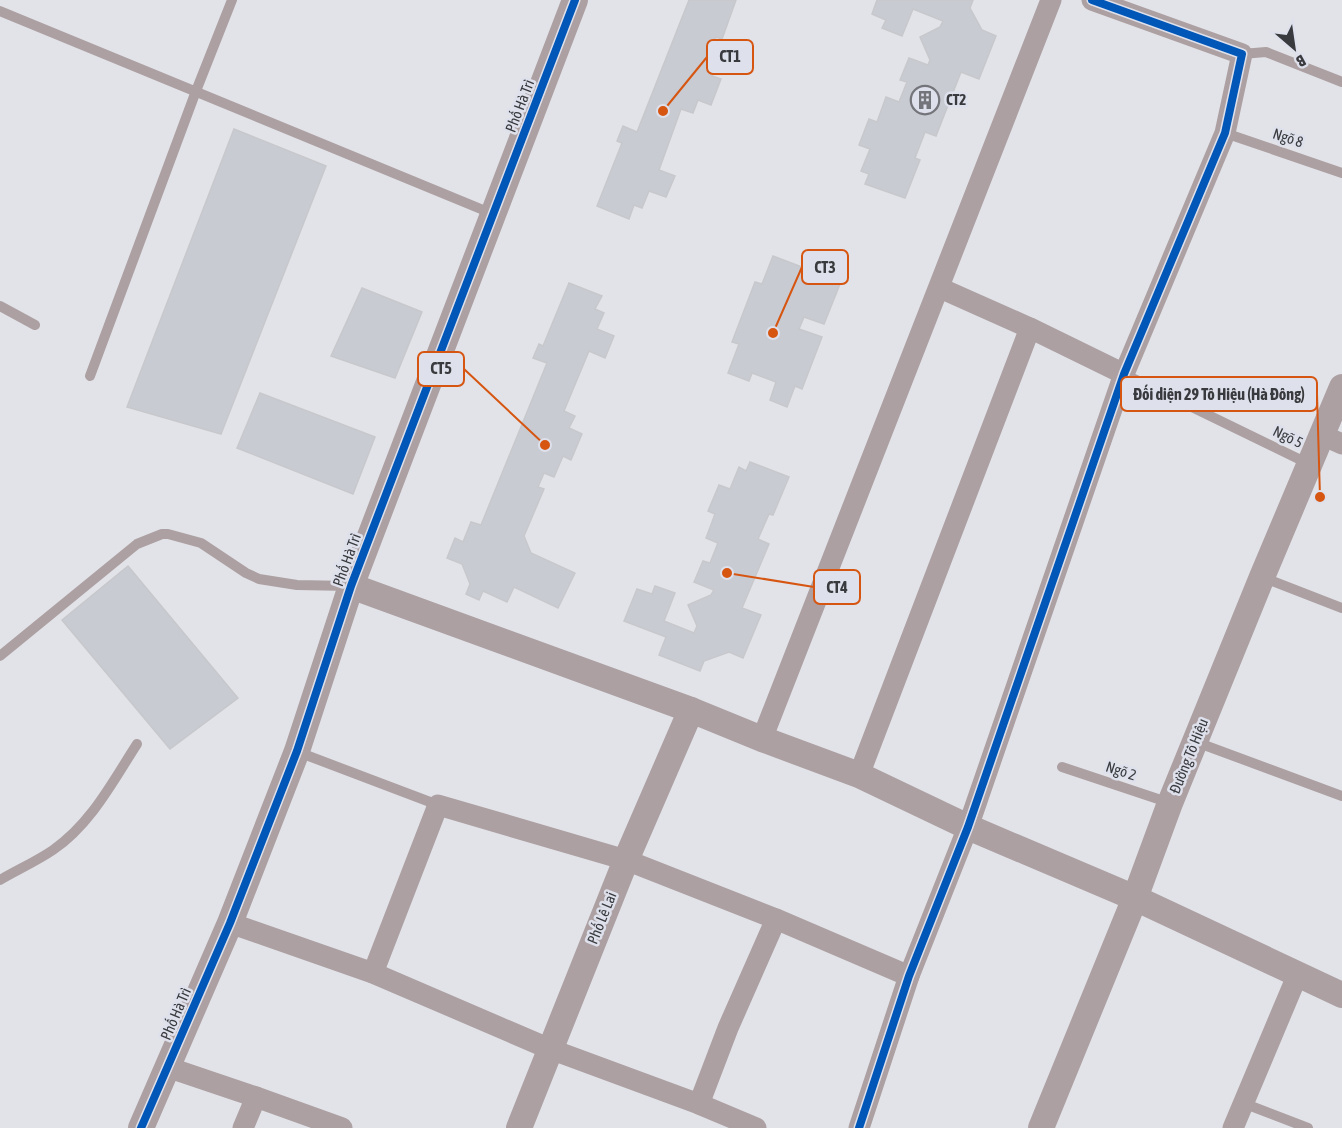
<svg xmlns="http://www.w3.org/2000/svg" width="1342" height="1128" font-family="'Asap Condensed',sans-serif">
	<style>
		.building { fill: #c9cbd3; stroke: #c7c8cc; stroke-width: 1.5 }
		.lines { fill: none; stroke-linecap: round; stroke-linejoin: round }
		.service { stroke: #aca0a2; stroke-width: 10 }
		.minor { stroke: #aca0a2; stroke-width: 21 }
		.tertiary { stroke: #aca0a2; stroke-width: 26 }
		.cycleway-casing { stroke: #dee1ec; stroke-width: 11 }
		.cycleway { stroke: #0057b8; stroke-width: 8 }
		.labels { text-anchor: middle; stroke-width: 5; stroke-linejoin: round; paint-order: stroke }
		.poi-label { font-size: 15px; font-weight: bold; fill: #393a3e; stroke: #dee1ec; text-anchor: start }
		.street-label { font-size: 15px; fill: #393a3e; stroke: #dee1ec }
		.leader { fill: none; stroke: #d65611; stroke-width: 2 }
		.callout-dot { fill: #d65611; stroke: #dee1ec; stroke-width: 2 }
		.callout { fill: #dee1ec; stroke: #d65611; stroke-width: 2 }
		.callout-label { font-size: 16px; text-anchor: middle; font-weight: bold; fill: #393a3e }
	</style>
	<rect width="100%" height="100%" fill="#e2e3e8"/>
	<g class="building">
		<polygon points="689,0 736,0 722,39 716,37 711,51 720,55 712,76 721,79 711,105 698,100 693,113 681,109 659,170 675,176 666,197 649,191 642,208 634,205 629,219 597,206 622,143 617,141 623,126 637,132"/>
		<polygon points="877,0 973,0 970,8 982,30 996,36 979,79 961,72 936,136 925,132 915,158 920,160 905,198 865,184 869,174 861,171 870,149 859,145 869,119 877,122 886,97 899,102 907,82 900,80 909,58 928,65 930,60 920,37 940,27 943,21 913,9 902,36 882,28 886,20 872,14"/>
		<polygon points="234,129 326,166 221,434 127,407"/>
		<polygon points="822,254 841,261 832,282 840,284 824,324 804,317 799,329 822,337 802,389 795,386 787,407 770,400 776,382 752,373 749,381 728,373 739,344 732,342 755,282 762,284 773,256 815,272"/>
		<polygon points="569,283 602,296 595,309 604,313 597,329 614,336 605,358 589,351 564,411 575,416 569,428 582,434 571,460 563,456 554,477 544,473 538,487 544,489 524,536 531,553 575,573 558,608 514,587 507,602 483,591 479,600 466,594 470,584 462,564 447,558 455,538 463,542 471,522 481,525 547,363 533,358 539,344 543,346"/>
		<polygon points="362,288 422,312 395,378 331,356"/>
		<polygon points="260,393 375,437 353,494 237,448"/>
		<polygon points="750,462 789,477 773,515 769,514 758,539 769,544 742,608 761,615 743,658 729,652 704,661 700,671 659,655 666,637 624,621 637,589 652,594 655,586 675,593 664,621 694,633 697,626 688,605 711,595 714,590 694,582 703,561 710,563 718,543 706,538 715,514 708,511 719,485 730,489 739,467 746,471"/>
		<polygon points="128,566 238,698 170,749 62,620"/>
	</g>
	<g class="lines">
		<g class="service">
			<polyline points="0,11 493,214"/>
			<polyline points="1242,54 1266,52 1342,82"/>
			<polyline points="1225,133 1342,173"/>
			<polyline points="0,306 35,325"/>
			<polyline points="1124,374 1309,464"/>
			<polyline points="90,376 196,91 232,0"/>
			<polyline points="1262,577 1342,608"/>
			<polyline points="0,656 137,544 162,534 168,534 201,543 246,573 259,579 297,585 350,586"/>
			<polyline points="1196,742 1342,796"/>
			<polyline points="298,752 438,805"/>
			<polyline points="1062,767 1170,803"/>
			<path d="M0 880C17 870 37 861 53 850 91 824 113 781 137 744"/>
			<polyline points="1243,1103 1308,1128"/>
		</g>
		<g class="minor">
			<polyline points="940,288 1030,328 1124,374"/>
			<polyline points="1322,435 1342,444"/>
			<polyline points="762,739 1051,0"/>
			<polyline points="859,775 1030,328"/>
			<polyline points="230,923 373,973 550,1049 699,1104 756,1128"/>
			<polyline points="373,973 438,805 626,860 776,919 909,976"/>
			<polyline points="167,1067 256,1097 342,1128"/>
			<polyline points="699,1104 728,1028 776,919"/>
			<polyline points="243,1128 256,1097"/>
			<polyline points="859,1128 909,976 968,827 1124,374 1225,133 1242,54 1092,0"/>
			<polyline points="1233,1128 1297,976"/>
		</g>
		<g class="tertiary">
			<polyline points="351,586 691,710 762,739 859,775 968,827 1135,898 1342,995"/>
			<polyline points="141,1128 230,923 297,751 351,586 575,0"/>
			<polyline points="519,1128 626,860 691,710"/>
			<polyline points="1041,1128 1135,898 1170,803 1262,577 1342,387"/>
		</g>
		<g class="cycleway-casing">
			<g id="cycleway">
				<polyline points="141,1128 230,923 297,751 351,586 575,0"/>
				<polyline points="859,1128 909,976 968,827 1124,374 1225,133 1242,54 1092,0"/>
			</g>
		</g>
		<use href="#cycleway" class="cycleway"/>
	</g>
	<defs>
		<g id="building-ring" transform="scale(1.5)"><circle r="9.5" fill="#dee1ec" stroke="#74757a" stroke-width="1.5"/><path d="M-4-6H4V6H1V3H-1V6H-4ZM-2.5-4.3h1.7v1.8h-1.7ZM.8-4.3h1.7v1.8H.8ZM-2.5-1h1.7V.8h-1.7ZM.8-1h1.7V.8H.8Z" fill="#74757a"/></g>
	</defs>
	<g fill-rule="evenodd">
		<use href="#building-ring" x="925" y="100"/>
	</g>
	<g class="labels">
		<g class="poi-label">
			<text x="946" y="105">CT2</text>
		</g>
		<g class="street-label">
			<text transform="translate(520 106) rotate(-69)" y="5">Phố Hà Trì</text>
			<text transform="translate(1288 138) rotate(18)" y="5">Ngõ 8</text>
			<text transform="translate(1288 437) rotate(26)" y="5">Ngõ 5</text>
			<text transform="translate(347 560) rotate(-70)" y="5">Phố Hà Trì</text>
			<text transform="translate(1189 756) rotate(-68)" y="5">Đường Tô Hiệu</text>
			<text transform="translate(1121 771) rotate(18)" y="5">Ngõ 2</text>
			<text transform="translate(602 918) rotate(-68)" y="5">Phố Lê Lai</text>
			<text transform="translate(176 1014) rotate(-67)" y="5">Phố Hà Trì</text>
		</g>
	</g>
	<path class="leader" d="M663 111L707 57M773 333L802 267M545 445L464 369M1320 497L1317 394M727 573L814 587"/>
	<g class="callout-dot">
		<circle cx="663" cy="111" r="6"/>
		<circle cx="773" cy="333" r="6"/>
		<circle cx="545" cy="445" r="6"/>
		<circle cx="1320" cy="497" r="6"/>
		<circle cx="727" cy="573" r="6"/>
	</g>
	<g class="callout">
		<rect x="707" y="40" width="46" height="34" rx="6"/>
		<rect x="802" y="250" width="46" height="34" rx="6"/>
		<rect x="418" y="352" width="46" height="34" rx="6"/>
		<rect x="1121" y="377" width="196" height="34" rx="6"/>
		<rect x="814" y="570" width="46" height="34" rx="6"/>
	</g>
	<g class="callout-label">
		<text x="730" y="62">CT1</text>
		<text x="825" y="273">CT3</text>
		<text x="441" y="374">CT5</text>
		<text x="1219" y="400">Đối diện 29 Tô Hiệu (Hà Đông)</text>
		<text x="837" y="593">CT4</text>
	</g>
	<g transform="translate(1294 48) rotate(151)" stroke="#dee1ec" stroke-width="4.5" paint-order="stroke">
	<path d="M0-4.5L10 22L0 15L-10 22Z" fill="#393a3e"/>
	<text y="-9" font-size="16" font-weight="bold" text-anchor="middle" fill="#393a3e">B</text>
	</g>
</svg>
